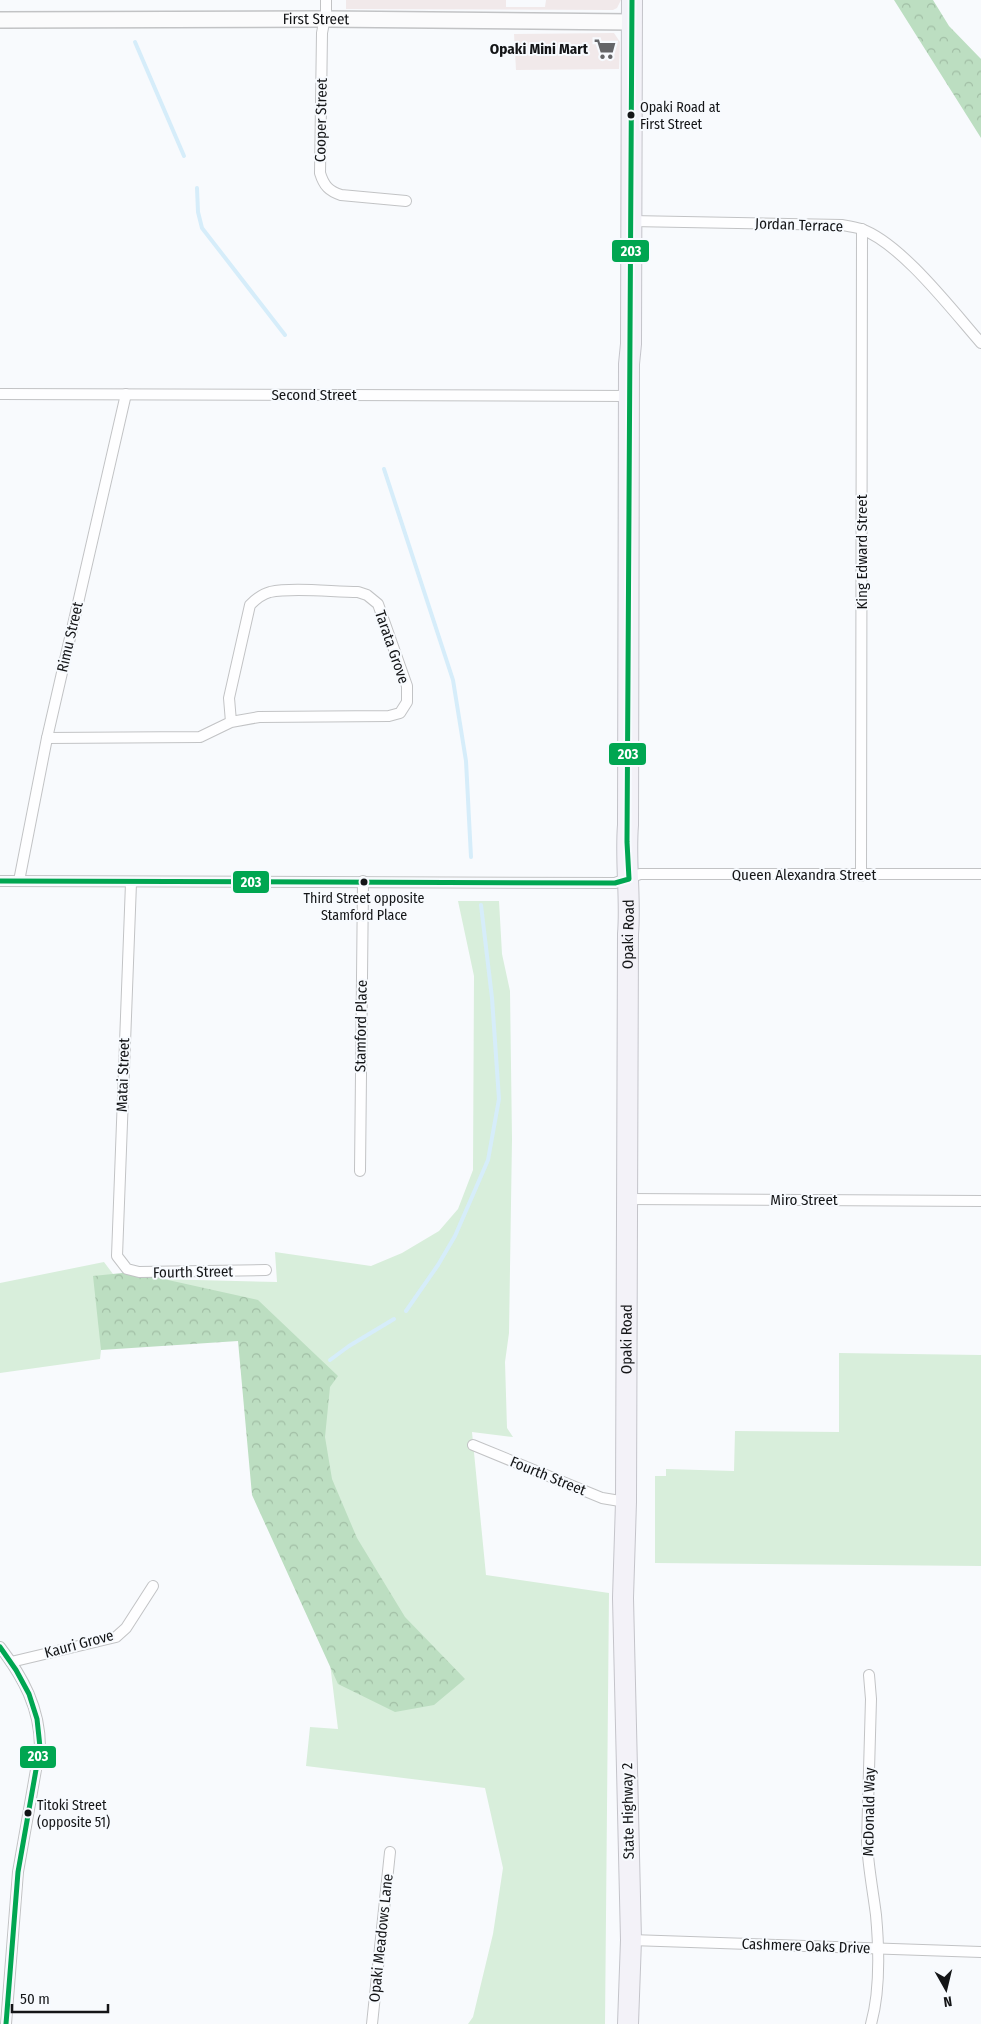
<svg xmlns="http://www.w3.org/2000/svg" width="981" height="2024" font-family="'Fira Sans Condensed',sans-serif">
	<style>
		.commercial { fill: #f1e9ea }
		.green { fill: #d8eedb }
		.forest { fill: url(#forest-crowns) }
		.lines { fill: none; stroke-linecap: round; stroke-linejoin: round }
		.stream { stroke: #d6edfa; stroke-width: 4 }
		.street-casing { stroke: #c2c3c5; stroke-width: 12 }
		.secondary-casing { stroke: #c2c3c5; stroke-width: 18 }
		.highway-casing { stroke: #c4c4ca; stroke-width: 22 }
		.street { stroke: #fefeff; stroke-width: 10 }
		.secondary { stroke: #fbfbfc; stroke-width: 15 }
		.highway { stroke: #f3f2f8; stroke-width: 20 }
		.bus-1-casing { stroke: #f7fafe; stroke-width: 9 }
		.bus-1 { stroke: #00a651; stroke-width: 5 }
		.bus-dot { fill: #141517; stroke: #f7fafe; stroke-width: 2 }
		.labels { text-anchor: middle; stroke-width: 4; stroke-linejoin: round; paint-order: stroke }
		.bus-label { font-size: 14px; fill: #141517; stroke: #f7fafe; text-anchor: start }
		.street-label { font-size: 15px; fill: #141517; stroke: #f7fafe }
		.poi-label { font-size: 15px; font-weight: bold; fill: #141517; stroke: #f7fafe; text-anchor: end }
		.line-badge { stroke: #f7fafe; stroke-width: 2 }
		.badge-label { font-size: 14px; text-anchor: middle; font-weight: bold; fill: #fff }
	</style>
	<defs>
		<pattern id="forest-crowns" width="20" height="18" patternUnits="userSpaceOnUse" patternTransform="scale(1.25)"><rect width="20" height="18" fill="#bcdec1"/><path d="M2 6a3 3 0 1 1 6 0M12 15a3 3 0 1 1 6 0" fill="none" stroke="#a1bea5"/></pattern>
	</defs>
	<rect width="100%" height="100%" fill="#f8fafd"/>
	<g class="commercial">
		<polygon points="346,0 506,0 506,7 545,7 546,0 621,0 617,8 613,10 346,9"/>
		<polygon points="614,33 620,42 619,69 516,70 514,34"/>
	</g>
	<g class="green">
		<polygon points="458,901 499,901 502,954 510,991 512,1139 509,1333 505,1362 507,1428 513,1437 472,1432 486,1575 609,1593 605,2024 468,2024 473,2017 493,1934 503,1868 485,1788 306,1766 310,1727 338,1729 327,1639 245,1336 103,1332 100,1359 0,1373 0,1283 104,1262 116,1278 277,1282 275,1252 371,1266 402,1253 439,1231 458,1209 473,1170 474,976"/>
		<polygon points="839,1353 981,1355 981,1566 655,1563 655,1476 666,1476 666,1469 734,1471 735,1431 839,1432"/>
	</g>
	<g class="forest">
		<polygon points="894,0 933,0 949,26 981,59 981,138"/>
		<polygon points="132,1272 258,1300 338,1376 330,1387 325,1437 332,1479 357,1538 405,1617 465,1679 434,1705 395,1712 338,1684 252,1495 238,1341 101,1350 93,1276"/>
	</g>
	<g class="lines">
		<g class="stream">
			<polyline points="135,42 184,156"/>
			<polyline points="197,188 198,212 202,228 285,335"/>
			<polyline points="384,469 453,680 466,761 471,857"/>
			<polyline points="406,1311 438,1265 455,1236 488,1160 499,1099 492,998 481,905"/>
			<polyline points="330,1360 349,1346 394,1319"/>
		</g>
		<g class="street-casing">
			<g id="street">
				<path d="M326 0V12L322 33 320 173C324 186 329 191 341 195L406 201"/>
				<path d="M631 221 842 225C848 226 855 227 861 229 901 243 952 310 981 343"/>
				<polyline points="0,394 629,396"/>
				<path d="M47 738 200 737 231 722 259 717 389 716 400 713 407 702V686L378 604 367 595 358 592C333 592 293 587 270 592 262 594 256 599 250 605L229 698 231 722"/>
				<polyline points="861,876 862,229"/>
				<polyline points="0,881 615,883 640,874 981,874"/>
				<polyline points="19,881 47,738 126,394"/>
				<polyline points="131,883 117,1256 127,1269 139,1272 266,1270"/>
				<polyline points="360,1171 363,881"/>
				<polyline points="627,1199 981,1201"/>
				<polyline points="473,1445 602,1498 626,1502"/>
				<path d="M0 1647C23 1677 40 1708 40 1747L18 1872 6 2024"/>
				<polyline points="11,1662 116,1637 126,1628 153,1586"/>
				<path d="M869 1675 871 1699 867 1842C868 1866 873 1891 876 1915 879 1948 880 1992 871 2024"/>
				<polyline points="631,1940 981,1952"/>
				<polyline points="372,2024 390,1852"/>
			</g>
		</g>
		<g class="secondary-casing">
			<g id="secondary">
				<path id="s1" d="M0 20 325 19 631 22"/>
			</g>
		</g>
		<g class="highway-casing">
			<g id="highway">
				<path id="s2" d="M628 2024 631 1940 623 1598 626 1502 628 934C631 898 625 862 628 825L629 364 631 344 632 0"/>
			</g>
		</g>
		<use href="#street" class="street"/>
		<use href="#secondary" class="secondary"/>
		<use href="#highway" class="highway"/>
		<g class="bus-1-casing">
			<g id="bus-1">
				<polyline points="0,881 615,883 629,879 627,842 632,0"/>
				<polyline points="0,1647 16,1670 29,1694 37,1719 40,1747 18,1872 6,2024"/>
			</g>
		</g>
		<use href="#bus-1" class="bus-1"/>
	</g>
	<defs>
		<g id="supermarket-bare" transform="scale(1.725)"><path d="M-6-5.5h2.5l.6 2H6L4.5 2H-2.5L-4.4-4H-6ZM-1.5 3.2a1.3 1.3 0 1 0 .1 0ZM3 3.2a1.3 1.3 0 1 0 .1 0Z" fill="#646568" stroke="#f7fafe" stroke-width="2.5" paint-order="stroke"/></g>
	</defs>
	<g fill-rule="evenodd">
		<use href="#supermarket-bare" x="605" y="49"/>
	</g>
	<g class="bus-dot">
		<circle cx="631" cy="115" r="4.5"/>
		<circle cx="364" cy="882" r="4.5"/>
		<circle cx="28" cy="1813" r="4.5"/>
	</g>
	<g class="labels">
		<g class="bus-label">
			<text x="640" y="112">Opaki Road at<tspan x="640" dy="17">First Street</tspan></text>
			<text x="364" y="903" text-anchor="middle">Third Street opposite<tspan x="364" dy="17">Stamford Place</tspan></text>
			<text x="37" y="1810">Titoki Street<tspan x="37" dy="17">(opposite 51)</tspan></text>
		</g>
		<g class="street-label">
			<text dy="5" stroke="none"><textPath href="#s1" startOffset="316">First Street</textPath></text>
			<text transform="translate(321 120) rotate(-89)" y="5">Cooper Street</text>
			<text transform="translate(799 225) rotate(2)" y="5">Jordan Terrace</text>
			<text x="314" y="400">Second Street</text>
			<text transform="translate(862 552) rotate(-90)" y="5">King Edward Street</text>
			<text transform="translate(70 637) rotate(-77)" y="5">Rimu Street</text>
			<text transform="translate(392 647) rotate(71)" y="5">Tarata Grove</text>
			<text x="804" y="880">Queen Alexandra Street</text>
			<text dy="5" stroke="none"><textPath href="#s2" startOffset="1090">Opaki Road</textPath></text>
			<text transform="translate(361 1026) rotate(-89)" y="5">Stamford Place</text>
			<text transform="translate(123 1075) rotate(-88)" y="5">Matai Street</text>
			<text x="804" y="1205">Miro Street</text>
			<text transform="translate(193 1272) rotate(-1)" y="5">Fourth Street</text>
			<text dy="5" stroke="none"><textPath href="#s2" startOffset="685">Opaki Road</textPath></text>
			<text transform="translate(548 1476) rotate(22)" y="5">Fourth Street</text>
			<text transform="translate(79 1644) rotate(-15)" y="5">Kauri Grove</text>
			<text transform="translate(628 1811) rotate(-91)" y="5">State Highway 2</text>
			<text transform="translate(869 1812) rotate(-89)" y="5">McDonald Way</text>
			<text transform="translate(381 1938) rotate(-84)" y="5">Opaki Meadows Lane</text>
			<text transform="translate(806 1946) rotate(2)" y="5">Cashmere Oaks Drive</text>
		</g>
		<g class="poi-label">
			<text x="588" y="54">Opaki Mini Mart</text>
		</g>
	</g>
	<g class="line-badge">
		<rect x="611" y="239" width="39" height="24" rx="5" fill="#00a651"/>
		<rect x="608" y="742" width="39" height="24" rx="5" fill="#00a651"/>
		<rect x="232" y="870" width="38" height="24" rx="5" fill="#00a651"/>
		<rect x="19" y="1745" width="38" height="24" rx="5" fill="#00a651"/>
	</g>
	<g class="badge-label">
		<text x="631" y="256">203</text>
		<text x="628" y="759">203</text>
		<text x="251" y="887">203</text>
		<text x="38" y="1761">203</text>
	</g>
	<g transform="translate(946 1989) rotate(172)" stroke="#f7fafe" stroke-width="4" paint-order="stroke">
	<path d="M0-4L9 19L0 12L-9 19Z" fill="#141517"/>
	<text y="-8" font-size="14" font-weight="bold" text-anchor="middle" fill="#141517">N</text>
	</g>
	<path d="M12 2004v8h96v-8" fill="none" stroke="#141517" stroke-width="2.5"/>
	<text x="20" y="2004" font-size="15" fill="#141517" stroke="#f7fafe" stroke-width="4" paint-order="stroke">50 m</text>
</svg>
